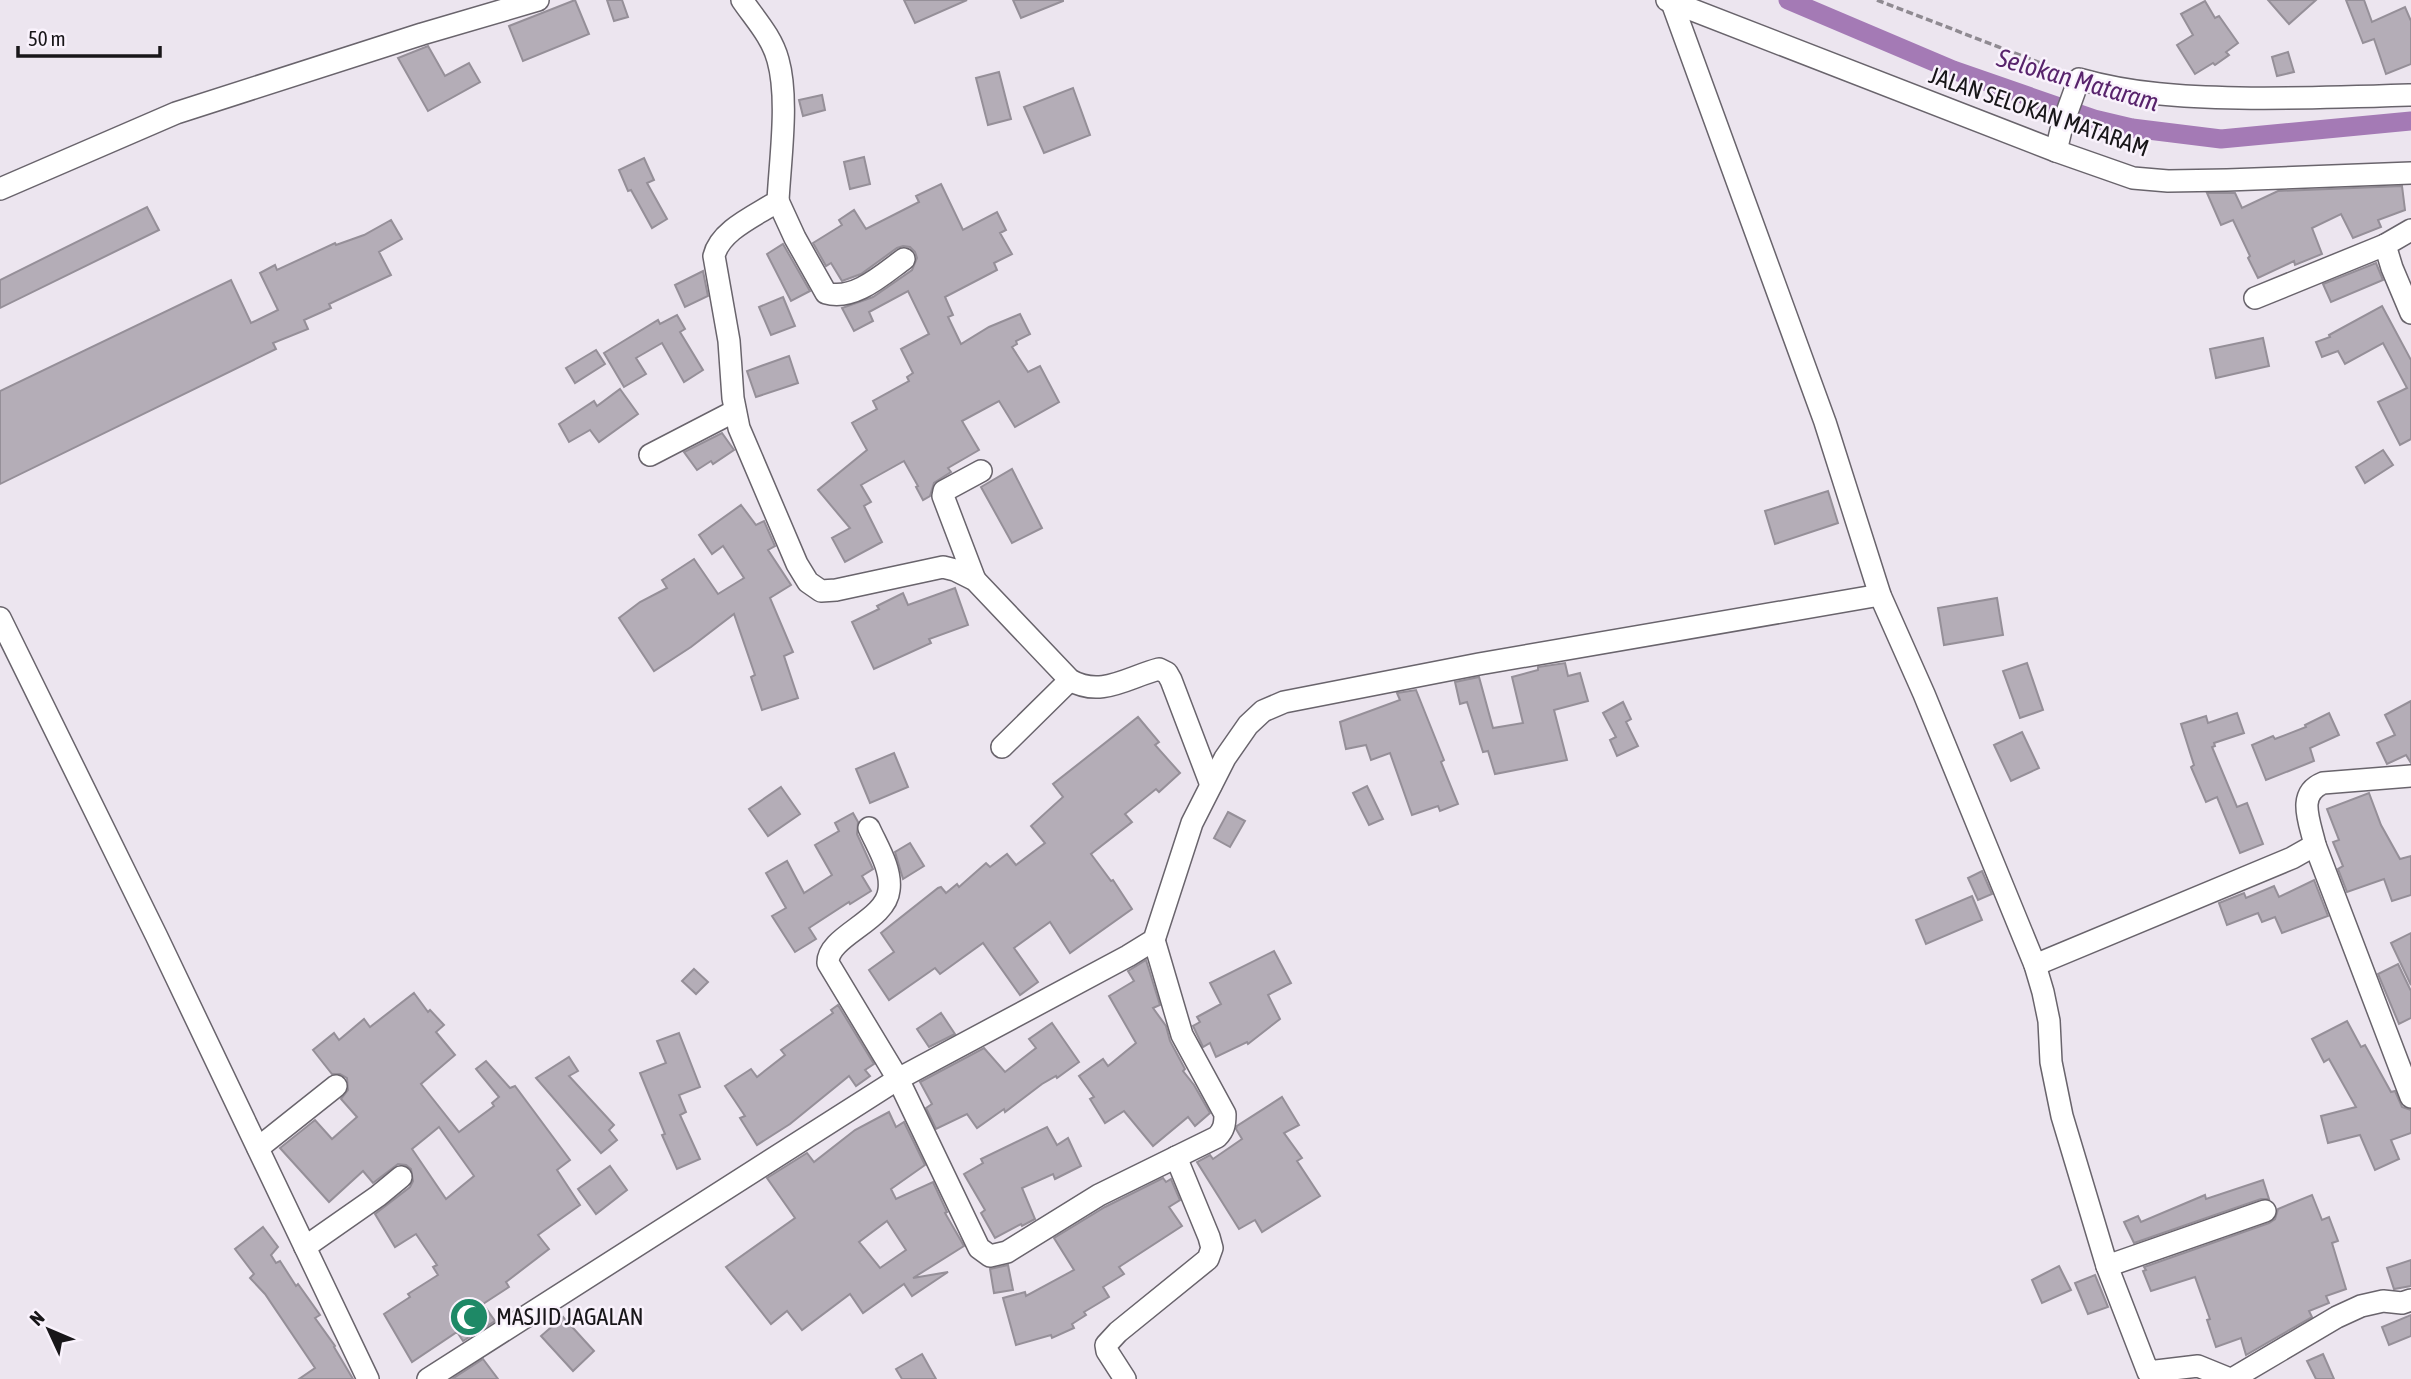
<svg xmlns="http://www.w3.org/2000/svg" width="2411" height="1379" font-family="'Asap Condensed',sans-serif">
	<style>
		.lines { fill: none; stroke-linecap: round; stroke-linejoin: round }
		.canal { stroke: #a47ab5; stroke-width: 19 }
		.building { fill: #b4adb7; stroke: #958f98; stroke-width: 2; fill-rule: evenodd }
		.minor-casing { stroke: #69646c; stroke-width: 24 }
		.path { stroke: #8f8a91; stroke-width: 3.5; stroke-dasharray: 7 3.5; stroke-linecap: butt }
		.minor { stroke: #fff; stroke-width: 21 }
		.labels { text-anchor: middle; stroke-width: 5; stroke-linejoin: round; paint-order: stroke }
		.street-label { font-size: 24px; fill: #181619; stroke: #f9f2fc }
		.poi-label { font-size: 24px; fill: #181619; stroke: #f9f2fc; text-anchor: start }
		.water-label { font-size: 26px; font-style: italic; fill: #58236c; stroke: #f9f2fc }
	</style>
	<rect width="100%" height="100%" fill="#ece5ef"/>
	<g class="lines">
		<polyline class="canal" points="1788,0 1953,70 2094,119 2132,128 2221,139 2411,121"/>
	</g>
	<g class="building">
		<polygon points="575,0 589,34 523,61 509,26"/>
		<polygon points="607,0 622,0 628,17 614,21"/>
		<polygon points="904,0 967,0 915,23"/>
		<polygon points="1013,0 1063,0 1063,1 1021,18"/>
		<polygon points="2268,0 2316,0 2289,24"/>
		<polygon points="2346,0 2364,0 2372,22 2405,7 2411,21 2411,64 2386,74 2374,39 2363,43"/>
		<polygon points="2205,1 2215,18 2219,16 2238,43 2226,52 2229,55 2215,65 2213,63 2195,74 2177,45 2193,35 2181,14"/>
		<polygon points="428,46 445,76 469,63 480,82 428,111 398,58"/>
		<polygon points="2288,52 2294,72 2277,76 2272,57"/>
		<polygon points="999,72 1011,119 988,125 976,78"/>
		<polygon points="1073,88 1090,135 1044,153 1024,107"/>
		<polygon points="822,95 825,110 803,116 799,100"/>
		<polygon points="864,157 870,184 850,189 844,162"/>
		<polygon points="644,158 654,180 647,183 667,219 652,228 631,190 628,191 619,170"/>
		<polygon points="941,184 963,230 997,212 1006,230 1000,233 1012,254 994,263 997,270 945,297 953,315 948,317 961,344 989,327 1020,314 1030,334 1016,341 1017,344 1012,347 1028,372 1040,366 1059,402 1015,427 999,401 962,421 979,450 948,468 951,472 934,483 930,496 923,500 916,487 918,486 904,461 861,485 871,502 864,506 882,542 845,562 832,538 850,528 818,490 867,450 852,423 877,409 873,401 909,381 907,377 913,373 901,349 929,334 908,291 869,312 873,321 854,331 842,308 873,297 912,270 917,258 915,252 910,247 903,246 897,248 861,274 842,281 831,263 826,266 813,243 842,225 839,220 854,210 866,229 919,202 916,196"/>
		<polygon points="2402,186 2405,210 2378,220 2381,227 2353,238 2341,214 2312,228 2322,254 2295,265 2294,261 2258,278 2248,258 2250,256 2233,220 2221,225 2207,193 2235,193 2242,208 2278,191"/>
		<polygon points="147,207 159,230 0,308 0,280"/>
		<polygon points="391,220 402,239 379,252 391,275 329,304 331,308 304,320 308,329 273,343 276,349 0,484 0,391 231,280 251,323 278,310 260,273 275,265 277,270 335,243 336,245 364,235"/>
		<polygon points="783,244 810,291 791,301 767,254"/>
		<polygon points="2376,263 2383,280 2331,302 2323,284"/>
		<polygon points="703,271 708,296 685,307 675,285"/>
		<polygon points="783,297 795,326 771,335 759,307"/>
		<polygon points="2382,306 2411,360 2411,439 2400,445 2378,402 2407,388 2383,343 2345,364 2338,351 2322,357 2316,342 2330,337 2329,335"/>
		<polygon points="677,315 685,329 680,332 703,370 684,382 662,343 636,358 646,374 624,387 604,353 658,320 660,324"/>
		<polygon points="2263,338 2269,366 2216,378 2210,349"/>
		<polygon points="596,350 605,364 575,383 566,368"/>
		<polygon points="789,356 798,383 756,397 747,371"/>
		<polygon points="620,389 638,414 599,442 590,430 569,442 559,424 594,401 597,406"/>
		<polygon points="722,433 734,450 713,464 711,461 697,470 684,452"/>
		<polygon points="2383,450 2393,465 2365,483 2356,467"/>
		<polygon points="1012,469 1042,528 1012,543 981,487"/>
		<polygon points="1828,491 1838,523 1775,544 1765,511"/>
		<polygon points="741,505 756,525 764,521 775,546 768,550 791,585 770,598 793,652 784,656 798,698 762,710 751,677 755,675 734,614 691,647 654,671 619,618 640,602 667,588 662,580 694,559 718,594 744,578 723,546 712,554 699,535"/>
		<polygon points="955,588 968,625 929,639 931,643 874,669 852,622 879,609 877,606 903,593 908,605"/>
		<polygon points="1997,598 2003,635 1944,645 1938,608"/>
		<polygon points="1565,663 1568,676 1580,673 1588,701 1554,710 1567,760 1495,774 1488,751 1483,752 1467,702 1460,704 1455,682 1479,677 1493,728 1523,723 1512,677 1538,670 1538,667"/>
		<polygon points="2027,663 2043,710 2020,718 2003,671"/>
		<polygon points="1416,690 1444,760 1441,762 1458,804 1440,811 1438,806 1412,815 1390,753 1371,760 1366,745 1346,749 1340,722 1400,700 1397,693"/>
		<polygon points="2411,701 2411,763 2406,755 2387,764 2377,743 2395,735 2385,715"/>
		<polygon points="1623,702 1631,719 1626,722 1638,746 1617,756 1610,740 1616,737 1603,713"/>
		<polygon points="2237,713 2244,733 2214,743 2215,746 2212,747 2237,807 2247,803 2263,844 2240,853 2217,797 2206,802 2191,767 2194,765 2181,724 2206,716 2208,723"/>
		<polygon points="2329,713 2339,735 2310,748 2314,761 2266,780 2252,745 2273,736 2275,739 2306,727 2305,725"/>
		<polygon points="1138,717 1159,742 1155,745 1180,773 1159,792 1156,789 1125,814 1132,822 1091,854 1111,881 1113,880 1132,909 1070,953 1050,922 1014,948 1038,982 1020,995 983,943 940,974 935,968 889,1000 869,970 894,952 881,933 938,888 941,887 946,893 957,884 959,887 986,863 990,867 1007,854 1016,865 1045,843 1031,826 1063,797 1053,784"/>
		<polygon points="2022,732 2039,768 2011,781 1994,745"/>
		<polygon points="894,753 908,787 870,803 856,769"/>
		<polygon points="1367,786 1383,819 1369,825 1353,793"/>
		<polygon points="781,787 800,814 768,836 749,809"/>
		<polygon points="2369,793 2381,825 2400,859 2411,856 2411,895 2392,901 2384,879 2347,892 2338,869 2343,866 2333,842 2339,840 2327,809"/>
		<polygon points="1228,812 1245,821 1230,847 1214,838"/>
		<polygon points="853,813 858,822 857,834 873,869 862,876 871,891 850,904 849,902 809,928 816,939 795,952 772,916 786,908 766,873 787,861 804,893 832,875 815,845 839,831 835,823"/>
		<polygon points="910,843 924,866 903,879 895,852"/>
		<polygon points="1982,871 1992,894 1978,900 1968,878"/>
		<polygon points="2314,880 2328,916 2282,933 2275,917 2262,922 2258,913 2227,925 2219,903 2244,893 2246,898 2274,886 2279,897"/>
		<polygon points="1972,896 1982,920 1926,944 1916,920"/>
		<polygon points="2411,933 2411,985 2391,943"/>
		<polygon points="1274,951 1291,983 1268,995 1280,1019 1248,1044 1247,1042 1216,1057 1210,1043 1203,1047 1193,1026 1200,1022 1197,1017 1221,1004 1210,983"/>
		<polygon points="1146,960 1160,1005 1153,1008 1166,1026 1170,1041 1185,1069 1183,1071 1194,1085 1210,1113 1195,1126 1188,1117 1153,1146 1124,1111 1105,1123 1090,1099 1094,1097 1079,1076 1103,1059 1108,1066 1136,1043 1109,996 1134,981 1128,971"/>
		<polygon points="2398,964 2411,991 2411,1018 2399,1024 2378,974"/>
		<polygon points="694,969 708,982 696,994 682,981"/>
		<path d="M414 993 428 1012 430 1010 444 1025 436 1032 455 1055 421 1084 459 1132 494 1106 492 1103 499 1097 476 1069 486 1061 510 1088 515 1086 570 1160 557 1170 580 1205 538 1235 549 1249 506 1282 509 1287 483 1304 495 1321 463 1341 457 1332 412 1362 384 1314 410 1297 408 1294 438 1275 433 1267 437 1265 416 1234 395 1247 375 1214 410 1187 413 1181 411 1169 406 1165 398 1164 373 1183 363 1171 329 1202 280 1148 315 1120 332 1139 357 1117 341 1099 348 1090 347 1078 340 1074H332L313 1050 334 1033 339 1040 364 1019 370 1027ZM439 1127 474 1176 446 1199 412 1149Z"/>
		<polygon points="838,1005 874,1064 865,1070 870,1076 856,1086 849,1076 790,1124 757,1145 740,1118 745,1116 725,1086 751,1069 757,1077 785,1055 781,1050 833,1013 831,1010"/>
		<polygon points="941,1013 955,1034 929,1047 917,1029"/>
		<polygon points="2347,1021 2361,1047 2365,1045 2391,1092 2395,1091 2402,1107 2411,1110 2411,1133 2391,1140 2399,1159 2375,1170 2360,1135 2328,1143 2321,1116 2356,1107 2329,1059 2324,1062 2312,1039"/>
		<polygon points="1052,1023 1079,1062 1057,1078 1056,1076 1042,1084 1005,1112 1004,1109 977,1128 967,1114 936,1129 926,1108 932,1104 920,1082 984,1048 1005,1072 1036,1048 1029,1039"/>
		<polygon points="679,1033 700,1087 679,1095 686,1112 680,1115 700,1159 677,1169 662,1135 665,1134 640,1073 666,1063 657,1041"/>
		<polygon points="569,1057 578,1071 569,1076 614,1125 609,1130 617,1140 601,1153 536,1078"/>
		<polygon points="1282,1097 1299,1125 1284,1133 1302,1158 1297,1161 1320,1196 1262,1232 1255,1220 1239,1229 1197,1162 1210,1155 1213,1159 1242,1139 1236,1129 1237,1126"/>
		<path d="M889 1112 896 1127 904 1122 925 1165 891 1189 896 1199 933 1182 947 1212 945 1213 964 1246 913 1278 948 1272 912 1296 904 1284 863 1313 850 1294 802 1330 787 1311 771 1324 726 1267 795 1218 767 1178 807 1153 814 1162 855 1130ZM887 1221 906 1250 880 1268 859 1242Z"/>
		<polygon points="1047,1127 1057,1145 1068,1138 1081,1166 1055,1179 1053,1174 1022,1188 1035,1219 1022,1226 1021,1224 995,1238 981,1213 985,1210 964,1174 983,1163 981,1159"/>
		<polygon points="610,1166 627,1190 596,1214 578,1189"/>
		<polygon points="1163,1178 1166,1182 1171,1179 1180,1200 1169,1207 1182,1226 1119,1267 1124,1274 1103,1287 1109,1297 1084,1312 1086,1315 1072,1324 1074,1328 1052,1338 1051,1335 1016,1345 1003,1298 1025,1292 1026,1296 1074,1270 1054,1238 1105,1207"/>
		<polygon points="2263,1180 2269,1199 2261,1199 2134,1243 2124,1222 2138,1216 2141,1222 2205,1195 2206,1199"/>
		<polygon points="2312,1195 2322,1220 2329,1217 2338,1241 2332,1243 2346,1289 2326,1296 2329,1303 2309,1311 2312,1317 2246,1355 2241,1338 2216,1347 2207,1320 2210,1319 2195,1277 2151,1291 2143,1271 2146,1270 2144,1267 2269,1223 2275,1219 2278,1209"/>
		<polygon points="263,1227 278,1247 271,1255 276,1263 280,1261 296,1286 298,1284 320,1315 315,1318 335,1346 334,1347 353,1379 299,1379 315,1368 265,1294 250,1278 254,1274 235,1249"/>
		<polygon points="2411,1260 2411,1286 2394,1289 2387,1268"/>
		<polygon points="1008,1265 1013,1290 994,1293 990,1269"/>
		<polygon points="2059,1266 2071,1290 2042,1303 2032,1280"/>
		<polygon points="2095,1275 2108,1307 2088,1314 2075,1283"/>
		<polygon points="2411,1315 2411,1336 2389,1345 2382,1327"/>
		<polygon points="563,1317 594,1351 573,1371 541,1336"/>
		<polygon points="922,1354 936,1379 902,1379 896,1369"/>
		<polygon points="2323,1354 2334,1379 2316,1379 2307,1361"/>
		<polygon points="483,1359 498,1379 452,1379"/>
	</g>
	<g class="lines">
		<g class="minor-casing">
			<g id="minor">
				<path d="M742 0C755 19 772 37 778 60 789 99 780 160 778 201 757 215 720 230 714 256L729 341 733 398 739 428 797 564 808 582 821 591 836 590 943 567 955 570 975 580 1070 680C1101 698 1128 677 1159 669L1167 673 1171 680 1211 785"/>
				<polyline points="1667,0 2056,151 2133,178 2168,181 2227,180 2411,173"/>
				<polyline points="1671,0 1825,422 1880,595 1924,694 2035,965 2043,992 2049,1021 2051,1062 2062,1116 2107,1266 2148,1372 2198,1366 2230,1379"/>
				<path d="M2056 151 2062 126 2079 79C2132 94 2184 97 2239 98 2296 99 2353 97 2411 95"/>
				<polyline points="0,189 176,113 422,34 538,0"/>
				<path d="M778 201 795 238 826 293C854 301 882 275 904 259"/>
				<polyline points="2411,230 2385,245 2392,268 2411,313"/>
				<polyline points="2255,298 2385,245"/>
				<polyline points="650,455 735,411"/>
				<polyline points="975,580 943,496 944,491 981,471"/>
				<polyline points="0,618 156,935 368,1379"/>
				<polyline points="1002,747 1070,680"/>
				<path d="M869 828C877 846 892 869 889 890 886 921 827 936 828 963L898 1079 979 1248 990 1256 1007 1252 1099 1195 1217 1137C1224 1130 1225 1124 1225 1114L1182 1035 1154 940"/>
				<polyline points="2315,845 2411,1097"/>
				<path d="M2035 965 2292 858 2315 845C2310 822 2296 794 2323 783L2411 776"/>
				<polyline points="258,1148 336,1086"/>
				<polyline points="305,1247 378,1196 401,1177"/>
				<polyline points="2107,1266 2265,1211"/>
				<polyline points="428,1379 898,1079 1128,956 1154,940 1192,823 1225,758 1248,725 1263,711 1284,702 1479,664 1880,595"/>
				<polyline points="1125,1379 1107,1351 1106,1345 1118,1332 1208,1259 1212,1248 1209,1237 1176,1157"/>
				<polyline points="2232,1379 2337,1317 2361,1306 2383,1301 2402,1303 2411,1300"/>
			</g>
		</g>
		<polyline class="path" points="1877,0 2061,71"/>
		<use href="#minor" class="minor"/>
	</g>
	<defs>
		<g id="mosque-disc" transform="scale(2.0125)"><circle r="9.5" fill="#1e8966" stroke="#f9f2fc"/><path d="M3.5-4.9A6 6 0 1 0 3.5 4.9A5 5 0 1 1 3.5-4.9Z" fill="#fff"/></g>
	</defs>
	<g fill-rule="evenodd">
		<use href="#mosque-disc" x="469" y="1317"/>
	</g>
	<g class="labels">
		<g class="street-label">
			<text transform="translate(2039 112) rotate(19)" y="8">JALAN SELOKAN MATARAM</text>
		</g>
		<g class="poi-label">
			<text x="496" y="1325">MASJID JAGALAN</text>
		</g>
		<g class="water-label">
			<text transform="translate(2078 80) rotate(16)" y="9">Selokan Mataram</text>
		</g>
	</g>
	<g transform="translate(49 1330) rotate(314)" stroke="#f9f2fc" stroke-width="5" paint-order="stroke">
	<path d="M0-5L12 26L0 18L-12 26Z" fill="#181619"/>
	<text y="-10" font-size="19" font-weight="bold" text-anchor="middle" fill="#181619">N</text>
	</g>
	<path d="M18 46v10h142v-10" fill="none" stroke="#181619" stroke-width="3.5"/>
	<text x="28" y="46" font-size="21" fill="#181619" stroke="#f9f2fc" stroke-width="5" paint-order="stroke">50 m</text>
</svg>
